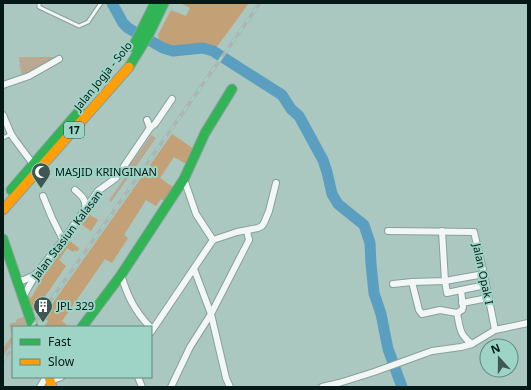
<svg xmlns="http://www.w3.org/2000/svg" width="531" height="390" font-family="'Noto Sans',sans-serif">
	<style>
		.green { fill: #b9a991 }
		.forest { fill: #c3a075 }
		.lines { fill: none; stroke-linecap: round; stroke-linejoin: round }
		.river { stroke: #5a9fbf; stroke-width: 11 }
		.lane-casing { stroke: #89a09b; stroke-width: 5 }
		.street-casing { stroke: #89a09b; stroke-width: 8 }
		.fast-casing { stroke: #89a09b; stroke-width: 11 }
		.slow-casing { stroke: #89a09b; stroke-width: 11 }
		.lane { stroke: #f2f7f6; stroke-width: 3 }
		.street { stroke: #f2f7f6; stroke-width: 6 }
		.fast { stroke: #30b455; stroke-width: 9 }
		.slow { stroke: #ff9f0a; stroke-width: 9 }
		.rail-casing { stroke: #adb4b2; stroke-width: 3.5 }
		.rail { stroke: #9dd4c6; stroke-width: 2; stroke-dasharray: 6; stroke-linecap: butt }
		.labels { text-anchor: middle; stroke-width: 4; stroke-linejoin: round; paint-order: stroke }
		.shield { fill: #9dd4c6; stroke: #33524b; stroke-width: 1 }
		.shield-label { font-size: 10px; font-weight: bold; fill: #051a16 }
		.street-label { font-size: 11px; fill: #051a16; stroke: #9dd4c6 }
		.poi-label { font-size: 11px; fill: #051a16; stroke: #9dd4c6; text-anchor: start }
	</style>
	<rect width="100%" height="100%" fill="#aac7c0"/>
	<g class="green">
		<polygon points="19,57 57,57 55,59 23,77 20,68"/>
		<polygon points="151,135 156,138 111,202 109,200 128,173 123,170 130,160 133,161"/>
		<polygon points="27,316 28,321 24,327 13,327 13,342 3,356 3,348 12,336 9,324 16,322 17,319"/>
	</g>
	<g class="forest">
		<polygon points="180,3 249,3 213,52 208,53 200,50 183,49 168,46 167,47 160,45 158,35 171,10 186,16 190,8"/>
		<polygon points="172,134 194,149 186,164 174,157 160,178 173,187 167,202 161,199 156,206 146,200 124,235 128,238 112,263 105,259 62,321 69,327 44,327 48,321 43,317"/>
		<polygon points="89,214 98,220 91,231 78,222 83,215 86,217"/>
		<polygon points="66,238 79,248 77,252 75,250 73,252 67,248 59,260 66,266 35,311 30,310 26,298 28,296 31,298 41,281 36,278"/>
	</g>
	<g class="lines">
		<polyline class="river" points="112,3 123,23 128,28 163,48 173,51 203,48 213,51 282,95 291,109 299,116 323,160 327,172 332,194 338,204 364,225 370,243 371,264 374,293 381,314 388,349 402,387"/>
		<g class="lane-casing">
			<g id="lane">
				<polyline points="39,3 39,7 79,26 88,22 101,3"/>
				<polyline points="3,138 11,134"/>
			</g>
		</g>
		<g class="street-casing">
			<g id="street">
				<polyline points="3,85 29,76 59,59"/>
				<polyline points="3,115 11,134 15,140 33,164"/>
				<polyline points="147,120 150,128"/>
				<polyline points="184,179 196,214 213,240"/>
				<path d="M75 190C81 195 87 200 85 209"/>
				<polyline points="43,196 52,218 63,240"/>
				<polyline points="388,231 474,232 484,274 495,330"/>
				<polyline points="442,231 445,281 447,293 461,290"/>
				<polyline points="194,269 211,314 226,378 230,387"/>
				<path d="M121 275C128 297 134 310 150 327"/>
				<polyline points="18,281 24,280 35,275"/>
				<polyline points="412,282 419,310 422,314 440,310 457,313 462,310 463,307 461,290 486,285"/>
				<polyline points="393,284 412,282 445,281 484,274"/>
				<polyline points="23,297 36,274 63,240 98,191 116,178 150,128 155,124 172,99"/>
				<polyline points="462,303 488,298"/>
				<path d="M457 313C460 328 459 334 472 344"/>
				<polyline points="151,332 213,240 237,232 258,228 262,226 264,223 269,211 276,183"/>
				<polyline points="138,377 142,387"/>
				<polyline points="50,381 61,377"/>
				<polyline points="40,387 46,377"/>
				<polyline points="171,387 190,347 211,314 249,240 247,231"/>
				<polyline points="322,387 339,383 374,372 432,351 461,347 472,344 495,330 528,323"/>
			</g>
		</g>
		<g class="fast-casing">
			<g id="fast">
				<polyline points="133,47 155,3"/>
				<polyline points="129,67 148,36 164,3"/>
				<polyline points="11,190 80,110"/>
				<polyline points="3,239 33,327"/>
				<polyline points="82,327 121,275 184,179 205,133 232,89"/>
			</g>
		</g>
		<g class="slow-casing">
			<g id="slow">
				<polyline points="3,210 129,67"/>
				<polyline points="49,377 52,387"/>
			</g>
		</g>
		<use href="#lane" class="lane"/>
		<use href="#street" class="street"/>
		<use href="#fast" class="fast"/>
		<use href="#slow" class="slow"/>
		<g class="rail-casing">
			<g id="rail">
				<polyline points="32,327 260,3"/>
				<polyline points="3,361 13,347"/>
			</g>
		</g>
		<use href="#rail" class="rail"/>
	</g>
	<defs>
		<g id="mosque-pin" transform="scale(1)"><path d="M0 17L-7.5 6A9.5 9.5 0 1 1 7.5 6Z" fill="#3f5752" stroke="#9dd4c6"/><path d="M3.5-4.9A6 6 0 1 0 3.5 4.9A5 5 0 1 1 3.5-4.9Z" fill="#fff"/></g>
		<g id="building-pin" transform="scale(1)"><path d="M0 17L-7.5 6A9.5 9.5 0 1 1 7.5 6Z" fill="#3f5752" stroke="#9dd4c6"/><path d="M-4-6H4V6H1V3H-1V6H-4ZM-2.5-4.3h1.7v1.8h-1.7ZM.8-4.3h1.7v1.8H.8ZM-2.5-1h1.7V.8h-1.7ZM.8-1h1.7V.8H.8Z" fill="#fff"/></g>
	</defs>
	<g fill-rule="evenodd">
		<use href="#mosque-pin" x="41" y="172"/>
		<use href="#building-pin" x="43" y="306"/>
	</g>
	<g class="labels">
		<rect class="shield" x="64" y="122" width="20" height="16" rx="3"/>
		<g class="shield-label">
			<text x="74" y="134">17</text>
		</g>
		<g class="street-label">
			<text transform="translate(103 76) rotate(-51)" y="4">Jalan Jogja - Solo</text>
			<text transform="translate(67 235) rotate(-53)" y="4">Jalan Stasiun Kalasan</text>
			<text transform="translate(483 274) rotate(78)" y="4">Jalan Opak I</text>
		</g>
		<g class="poi-label">
			<text x="55" y="176">MASJID KRINGINAN</text>
			<text x="57" y="310">JPL 329</text>
		</g>
	</g>
	<rect width="531" height="390" fill="none" stroke="#051a16" stroke-width="8"/>
	<rect x="12" y="326" width="140" height="52" fill="#9dd4c6" stroke="#608a80"/>
	<rect x="20" y="339" width="20" height="6" fill="#30b455" stroke="#608a80"/>
	<text x="48" y="346" font-size="12" fill="#051a16">Fast</text>
	<rect x="20" y="359" width="20" height="6" fill="#ff9f0a" stroke="#608a80"/>
	<text x="48" y="366" font-size="12" fill="#051a16">Slow</text>
	<g transform="translate(499 358) rotate(339)"><circle r="19" fill="#9dd4c6" stroke="#608a80"/>
	<path d="M0-3L7 15L0 10L-7 15Z" fill="#3f5752"/>
	<text y="-6" font-size="11" font-weight="bold" text-anchor="middle" fill="#051a16">N</text>
	</g>
</svg>
